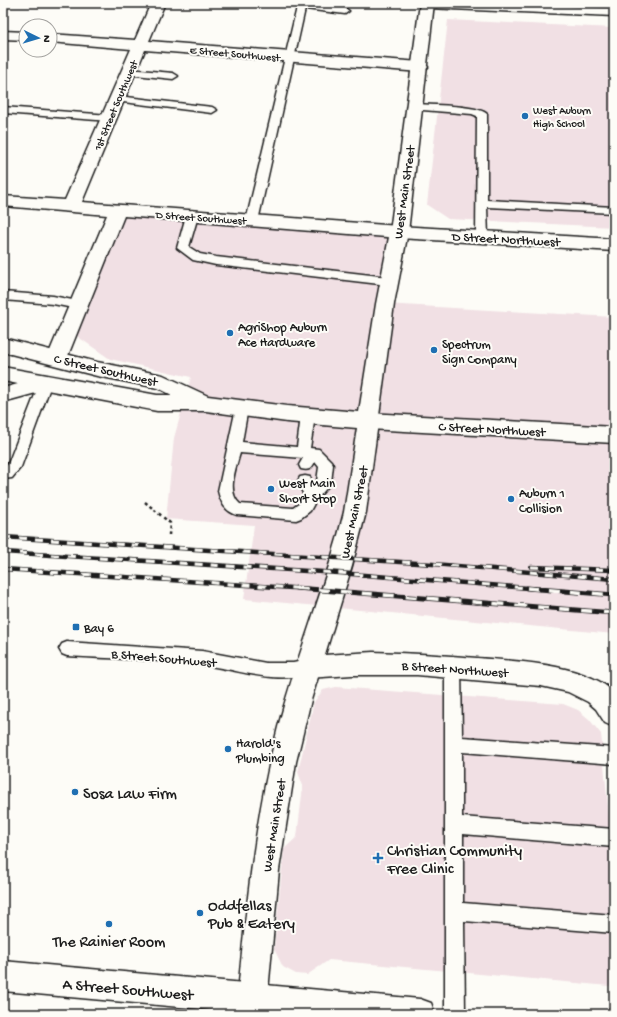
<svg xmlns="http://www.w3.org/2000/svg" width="617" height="1017" font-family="'Gochi Hand',sans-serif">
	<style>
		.built { fill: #f1e0e4 }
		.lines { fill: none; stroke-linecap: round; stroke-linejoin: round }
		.service-casing { stroke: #1c1c1c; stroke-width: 3 }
		.minor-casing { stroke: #1c1c1c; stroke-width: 3 }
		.tertiary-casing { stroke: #1c1c1c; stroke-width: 3 }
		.secondary-casing { stroke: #1c1c1c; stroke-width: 3 }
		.path { stroke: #1c1c1c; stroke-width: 2.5; stroke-dasharray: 3 3; stroke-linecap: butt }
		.service { fill: #fdfcf7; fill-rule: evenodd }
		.minor { fill: #fdfcf7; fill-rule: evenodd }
		.tertiary { fill: #fdfcf7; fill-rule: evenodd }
		.secondary { fill: #fdfcf7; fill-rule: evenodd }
		.rail-far1-casing { stroke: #1c1c1c; stroke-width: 4.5 }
		.rail-casing { stroke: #1c1c1c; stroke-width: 5 }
		.rail-far1 { stroke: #fdfcf7; stroke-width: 3; stroke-dasharray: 8; stroke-linecap: butt }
		.rail { stroke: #fdfcf7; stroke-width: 3.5; stroke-dasharray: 11; stroke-linecap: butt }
		.poi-dot { fill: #1f6fb2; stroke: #fdfcf7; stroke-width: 1.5 }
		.labels { text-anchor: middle; stroke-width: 4; stroke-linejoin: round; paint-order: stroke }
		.far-street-label { font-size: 11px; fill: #1c1c1c; stroke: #fdfcf7 }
		.far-poi-label { font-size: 11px; fill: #1c1c1c; stroke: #fdfcf7; text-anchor: start }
		.street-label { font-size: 13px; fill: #1c1c1c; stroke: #fdfcf7 }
		.poi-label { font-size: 13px; fill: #1c1c1c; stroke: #fdfcf7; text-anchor: start }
		.near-poi-label { font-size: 16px; fill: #1c1c1c; stroke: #fdfcf7; text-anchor: start }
		.near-street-label { font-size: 16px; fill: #1c1c1c; stroke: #fdfcf7 }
	</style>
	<rect width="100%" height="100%" fill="#fdfcf7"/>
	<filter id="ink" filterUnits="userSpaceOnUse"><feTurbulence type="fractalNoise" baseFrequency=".025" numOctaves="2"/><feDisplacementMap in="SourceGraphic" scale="8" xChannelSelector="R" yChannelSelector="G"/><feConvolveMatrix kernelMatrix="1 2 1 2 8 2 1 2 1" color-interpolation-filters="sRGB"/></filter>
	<g filter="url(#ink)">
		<g class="built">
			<polygon points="448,20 614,28 614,227 448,219 427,205"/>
			<polygon points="118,210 399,232 385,304 614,317 614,634 244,599 254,525 166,519 174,438 191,377 110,359 68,330"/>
			<polygon points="336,687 563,704 578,710 589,719 601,734 614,868 614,984 609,986 329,960 307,975 296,974 283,967 274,949 284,849 297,837 303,786 298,772 314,702 323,690"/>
		</g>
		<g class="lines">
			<g class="service-casing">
				<g id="service">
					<polygon points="298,3 345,8 349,11 345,14 305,9 258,221 256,223 248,223 246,221"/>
					<polygon points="129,69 173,73 178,76 173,79 126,74 124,72"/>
					<polygon points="118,96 212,107 217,110 212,113 115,101 113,99 115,97"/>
					<path d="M414 104C428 105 479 105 487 114V200L614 207V213L487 207 488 237 486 240H478L476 237 477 116 472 114 410 109 409 107 410 105Z"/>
					<polygon points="3,107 110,115 115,118 110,121 3,113"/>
					<polygon points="192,213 196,214 198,216 189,247 200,254 216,257 388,277 392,278 394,281 392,284 388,285 216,265 193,260 177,248 186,216 188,214"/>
					<polygon points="3,292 53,296 82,302 84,305 82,308 78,309 53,304 3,300"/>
					<polygon points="46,377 50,379 52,382 21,467 12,478 3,479 3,469 8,464 40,382 42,379"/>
					<path d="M242 403 247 405 248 408 242 442 297 447 301 416 303 413 308 411 313 413 315 416 310 448 319 449 331 461 333 465 331 483 316 500 310 511 301 518 296 520 237 515C225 511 221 503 218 491L236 408 237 405ZM240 453 303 458 299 465 301 469C309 471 311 469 315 462L319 467 317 481 313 485 310 477 305 476 300 477 298 481 304 496 300 503 293 508 240 504C226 492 236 468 240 453Z"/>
					<path d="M67 642 202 651 266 663H293L308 660 314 662 316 667 314 672C276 686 239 669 202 665 157 659 112 659 67 656L62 654 59 649 62 644Z"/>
					<polygon points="453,659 459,661 461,666 462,737 614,748 614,764 462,752 462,817 614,829 614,847 463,834 463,903 614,915 614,933 464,921 465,1014 445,1014 445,666 447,661"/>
				</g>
			</g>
			<g class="minor-casing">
				<g id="minor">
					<polygon points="151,3 165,3 149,41 420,62 425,64 428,67 425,70 420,72 145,50 82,202 399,226 614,239 614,251 399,238 124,216 67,358 64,363 57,365 50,363 47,358 107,215 3,206 3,196 65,200 131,49 50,42 50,34 135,40"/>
					<polygon points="421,3 502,3 614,8 614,16 427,8 422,7"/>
					<polygon points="3,31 26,32 26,40 3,39"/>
					<path d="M373 652C408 653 443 655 477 658 514 661 588 664 614 693V727L605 723 596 709 588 702 568 692 541 686 417 675H352L308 678 299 675 296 667 299 659 308 656Z"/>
					<polygon points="3,961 420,999 431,1003 435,1014 257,1014 3,991"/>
				</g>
			</g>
			<g class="tertiary-casing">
				<polygon id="tertiary" points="369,413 614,427 614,443 369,429 362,426 359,421 362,416"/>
			</g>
			<g class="secondary-casing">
				<path id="secondary" d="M420 3H434L408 232 394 304 366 512 352 566 311 700 296 762 279 870 266 1014H236C245 918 254 821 278 727 295 663 319 602 337 539L344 512 357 428 287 422 206 411H157L47 390 3 402V388L18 384 3 381V367L157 395H172L158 388 97 376 3 352V338L97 362 163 375 208 396 287 406 359 412 376 304 390 232Z"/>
			</g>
			<polyline class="path" points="145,502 170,523 169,535"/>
			<use href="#service" class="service"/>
			<use href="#minor" class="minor"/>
			<use href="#tertiary" class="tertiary"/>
			<use href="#secondary" class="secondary"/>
			<g class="rail-far1-casing">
				<g id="rail-far1">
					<polyline points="3,537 433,564 614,579"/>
					<polyline points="3,552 339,573 540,589"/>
					<polyline points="531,567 614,570"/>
					<polyline points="3,569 308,589"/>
				</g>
			</g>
			<g class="rail-casing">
				<g id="rail">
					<polyline points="296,588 614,613"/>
					<polyline points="527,588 614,595"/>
				</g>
			</g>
			<use href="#rail-far1" class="rail-far1"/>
			<use href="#rail" class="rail"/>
		</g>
	</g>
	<g class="poi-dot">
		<circle cx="525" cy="116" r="4"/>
		<circle cx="230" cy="333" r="4"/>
		<circle cx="434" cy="350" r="4"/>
		<circle cx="271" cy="489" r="4"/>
		<circle cx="511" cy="499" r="4"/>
		<rect x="72" y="623" width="8" height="8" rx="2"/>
		<circle cx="228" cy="749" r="4"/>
		<circle cx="75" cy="792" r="4"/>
		<path d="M376 852h4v4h4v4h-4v4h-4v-4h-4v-4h4z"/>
		<circle cx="200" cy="913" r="4"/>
		<circle cx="109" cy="924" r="4"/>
	</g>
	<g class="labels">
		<g class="far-street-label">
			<text transform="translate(235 53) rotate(5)" y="4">E Street Southwest</text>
			<text transform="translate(115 105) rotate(-67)" y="4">1st Street Southwest</text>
			<text transform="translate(201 217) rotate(4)" y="4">D Street Southwest</text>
		</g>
		<g class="far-poi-label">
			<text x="533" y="114">West Auburn<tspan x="533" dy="13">High School</tspan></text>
		</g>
		<g class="street-label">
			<text transform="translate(403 192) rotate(-82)" y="5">West Main Street</text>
			<text transform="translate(506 238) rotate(3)" y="5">D Street Northwest</text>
			<text transform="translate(106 369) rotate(13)" y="5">C Street Southwest</text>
			<text transform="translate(492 428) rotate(3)" y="5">C Street Northwest</text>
			<text transform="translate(353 512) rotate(-78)" y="5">West Main Street</text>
			<text transform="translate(164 657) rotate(5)" y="5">B Street Southwest</text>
			<text transform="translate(455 668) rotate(4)" y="5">B Street Northwest</text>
			<text transform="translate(273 825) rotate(-81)" y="5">West Main Street</text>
		</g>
		<g class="poi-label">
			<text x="238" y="331">AgriShop Auburn<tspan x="238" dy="15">Ace Hardware</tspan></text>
			<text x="442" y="348">Spectrum<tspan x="442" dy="15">Sign Company</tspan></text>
			<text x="279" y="487">West Main<tspan x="279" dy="15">Short Stop</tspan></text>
			<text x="519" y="497">Auburn 1<tspan x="519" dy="15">Collision</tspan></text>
			<text x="84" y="632">Bay 6</text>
			<text x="236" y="747">Harold's<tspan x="236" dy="15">Plumbing</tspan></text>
		</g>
		<g class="near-poi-label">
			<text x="83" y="798">Sosa Law Firm</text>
			<text x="387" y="855">Christian Community<tspan x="387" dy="18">Free Clinic</tspan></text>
			<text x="208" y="910">Oddfellas<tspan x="208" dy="18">Pub &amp; Eatery</tspan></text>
			<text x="109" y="946" text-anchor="middle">The Rainier Room</text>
		</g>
		<g class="near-street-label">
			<text transform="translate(128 988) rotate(5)" y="6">A Street Southwest</text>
		</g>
	</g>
	<rect width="617" height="1017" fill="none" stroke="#fdfcf7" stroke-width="16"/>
	<rect x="8" y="8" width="601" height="1001" fill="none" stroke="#1c1c1c" stroke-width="1.5" filter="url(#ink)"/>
	<g transform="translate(38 38) rotate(95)"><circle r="19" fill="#fdfcf7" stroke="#a3a29f"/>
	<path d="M0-3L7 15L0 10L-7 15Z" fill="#1f6fb2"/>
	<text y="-6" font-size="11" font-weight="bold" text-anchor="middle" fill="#1c1c1c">N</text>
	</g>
</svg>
